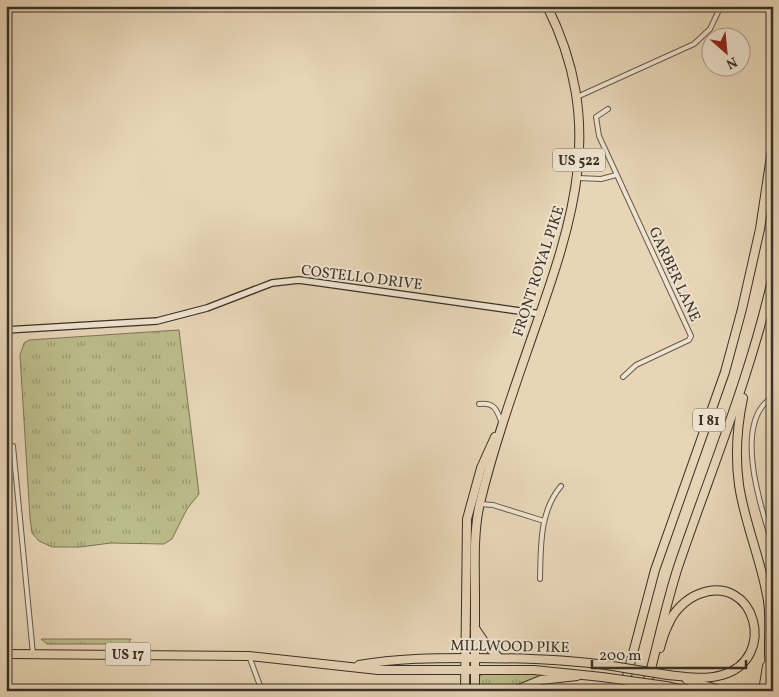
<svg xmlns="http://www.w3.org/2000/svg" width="779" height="697" font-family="Vollkorn,serif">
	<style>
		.grass { fill: url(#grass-tufts); stroke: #7a7658 }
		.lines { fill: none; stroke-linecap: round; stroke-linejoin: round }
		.street-casing { stroke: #645a4b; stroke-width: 6 }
		.secondary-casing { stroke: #393127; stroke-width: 8 }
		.highway-casing { stroke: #393127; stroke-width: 10 }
		.street { stroke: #efe4d0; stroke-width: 4 }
		.secondary { stroke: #efe4d0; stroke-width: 5.5 }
		.highway { stroke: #e7d5b6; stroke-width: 8 }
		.highway-bridge-casing { stroke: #393127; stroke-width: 10; stroke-linecap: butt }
		.highway-bridge { stroke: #e7d5b6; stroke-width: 8 }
		.labels { text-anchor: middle; stroke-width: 4; stroke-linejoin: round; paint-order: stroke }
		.shield { fill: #efe4d0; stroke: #70675a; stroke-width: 1 }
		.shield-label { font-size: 14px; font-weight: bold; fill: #393127 }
		.street-label { font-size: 15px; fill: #393127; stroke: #efe4d0 }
	</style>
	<defs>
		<pattern id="grass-tufts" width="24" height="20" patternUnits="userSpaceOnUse" patternTransform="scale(1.25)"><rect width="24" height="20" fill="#bbbc8a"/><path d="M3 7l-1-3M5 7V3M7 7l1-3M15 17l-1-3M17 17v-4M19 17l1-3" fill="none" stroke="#999971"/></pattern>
	</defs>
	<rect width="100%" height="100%" fill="#e7d5b6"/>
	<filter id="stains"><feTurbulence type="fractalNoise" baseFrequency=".004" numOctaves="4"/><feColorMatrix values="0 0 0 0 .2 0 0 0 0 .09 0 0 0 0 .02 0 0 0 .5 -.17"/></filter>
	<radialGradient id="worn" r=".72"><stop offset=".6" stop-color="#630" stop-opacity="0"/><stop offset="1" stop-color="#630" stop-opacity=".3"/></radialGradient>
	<g class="grass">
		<polygon points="179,330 199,494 187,509 172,539 164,544 111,543 80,547 52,547 39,541 32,533 30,518 20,355 24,343 29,340"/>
		<polygon points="41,639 131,639 128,644 47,644"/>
		<polygon points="483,674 555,674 531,680 506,691 478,691 478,677"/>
	</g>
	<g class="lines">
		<g class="street-casing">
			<g id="street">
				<polyline points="577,97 694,44 710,29 721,6"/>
				<polyline points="608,109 596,117 599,136 691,336 689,340 636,365 623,377"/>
				<polyline points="578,178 601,179 616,175"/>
				<path d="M773 397C731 421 762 512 773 545"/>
				<path d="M479 404C495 402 497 410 502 424"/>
				<polyline points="13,446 33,654"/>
				<polyline points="479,504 493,505 544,521"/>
				<path d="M540 579C541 547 539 512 561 486"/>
				<polyline points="249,656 262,691"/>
			</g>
		</g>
		<g class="secondary-casing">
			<polyline id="secondary" points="6,330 157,321 207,308 272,283 299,280 321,283 541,314"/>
		</g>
		<g class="highway-casing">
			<g id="highway">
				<path d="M743 398C737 427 735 456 739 485 745 525 762 562 768 601 772 627 765 656 773 681"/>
				<polyline points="475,628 485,643 499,658"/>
				<path d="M660 648C662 640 665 631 669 623 674 611 686 599 699 594 755 572 779 659 722 675 705 680 686 677 668 675"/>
				<polyline points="6,654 249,656 378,670 534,670 602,677"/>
				<path d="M359 665C397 658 434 658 473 658 518 658 561 659 606 665"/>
				<polyline points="687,680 723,691"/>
				<polyline points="666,686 688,691"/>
				<polyline points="465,691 467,519 481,468 495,437"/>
				<path d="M475 691C475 659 475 628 475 596 475 565 473 533 480 503 494 445 514 389 533 334 574 218 606 124 547 6"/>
				<polyline points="514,691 541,680 577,676"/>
				<polyline points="623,691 655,570 725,372 742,309 760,229 773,143"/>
				<path d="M645 691C657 649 665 607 678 567 711 470 751 375 773 275"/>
				<polyline points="763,691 767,666"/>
			</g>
		</g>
		<use href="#street" class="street"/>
		<use href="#secondary" class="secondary"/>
		<use href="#highway" class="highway"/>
		<g class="highway-bridge-casing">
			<g id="highway-bridge">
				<polyline points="606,665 668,675"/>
				<polyline points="602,677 666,686"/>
			</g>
		</g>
		<use href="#highway-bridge" class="highway-bridge"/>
	</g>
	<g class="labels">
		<g class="shield">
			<rect x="553" y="148.5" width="52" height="23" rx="4"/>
			<rect x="693" y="408.5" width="32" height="23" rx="4"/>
			<rect x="105.5" y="642.5" width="45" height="23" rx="4"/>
		</g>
		<g class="shield-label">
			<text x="579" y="165">US 522</text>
			<text x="709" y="425">I 81</text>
			<text x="128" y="659">US 17</text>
		</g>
		<g class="street-label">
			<text transform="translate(538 271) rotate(-72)" y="5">FRONT ROYAL PIKE</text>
			<text transform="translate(675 274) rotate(65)" y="5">GARBER LANE</text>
			<text transform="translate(362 277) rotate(7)" y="5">COSTELLO DRIVE</text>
			<text transform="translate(510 646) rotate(1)" y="5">MILLWOOD PIKE</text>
		</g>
	</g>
	<rect width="779" height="697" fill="none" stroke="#e7d5b6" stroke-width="25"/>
	<rect x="8" y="8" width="764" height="682" fill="none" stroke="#393127" stroke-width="2.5"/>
	<rect x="12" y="12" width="754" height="672" fill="none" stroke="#393127"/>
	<g transform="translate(726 52) rotate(153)"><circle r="24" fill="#efe4d0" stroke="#a69c8c"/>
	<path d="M0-4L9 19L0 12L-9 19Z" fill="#8f2418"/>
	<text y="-8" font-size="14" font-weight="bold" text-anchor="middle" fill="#393127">N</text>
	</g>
	<path d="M592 660v8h154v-8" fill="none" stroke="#393127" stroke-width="2.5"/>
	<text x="599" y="660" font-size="15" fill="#393127" stroke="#efe4d0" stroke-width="4" paint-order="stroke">200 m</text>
	<rect width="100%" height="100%" filter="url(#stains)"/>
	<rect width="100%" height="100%" fill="url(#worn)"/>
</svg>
